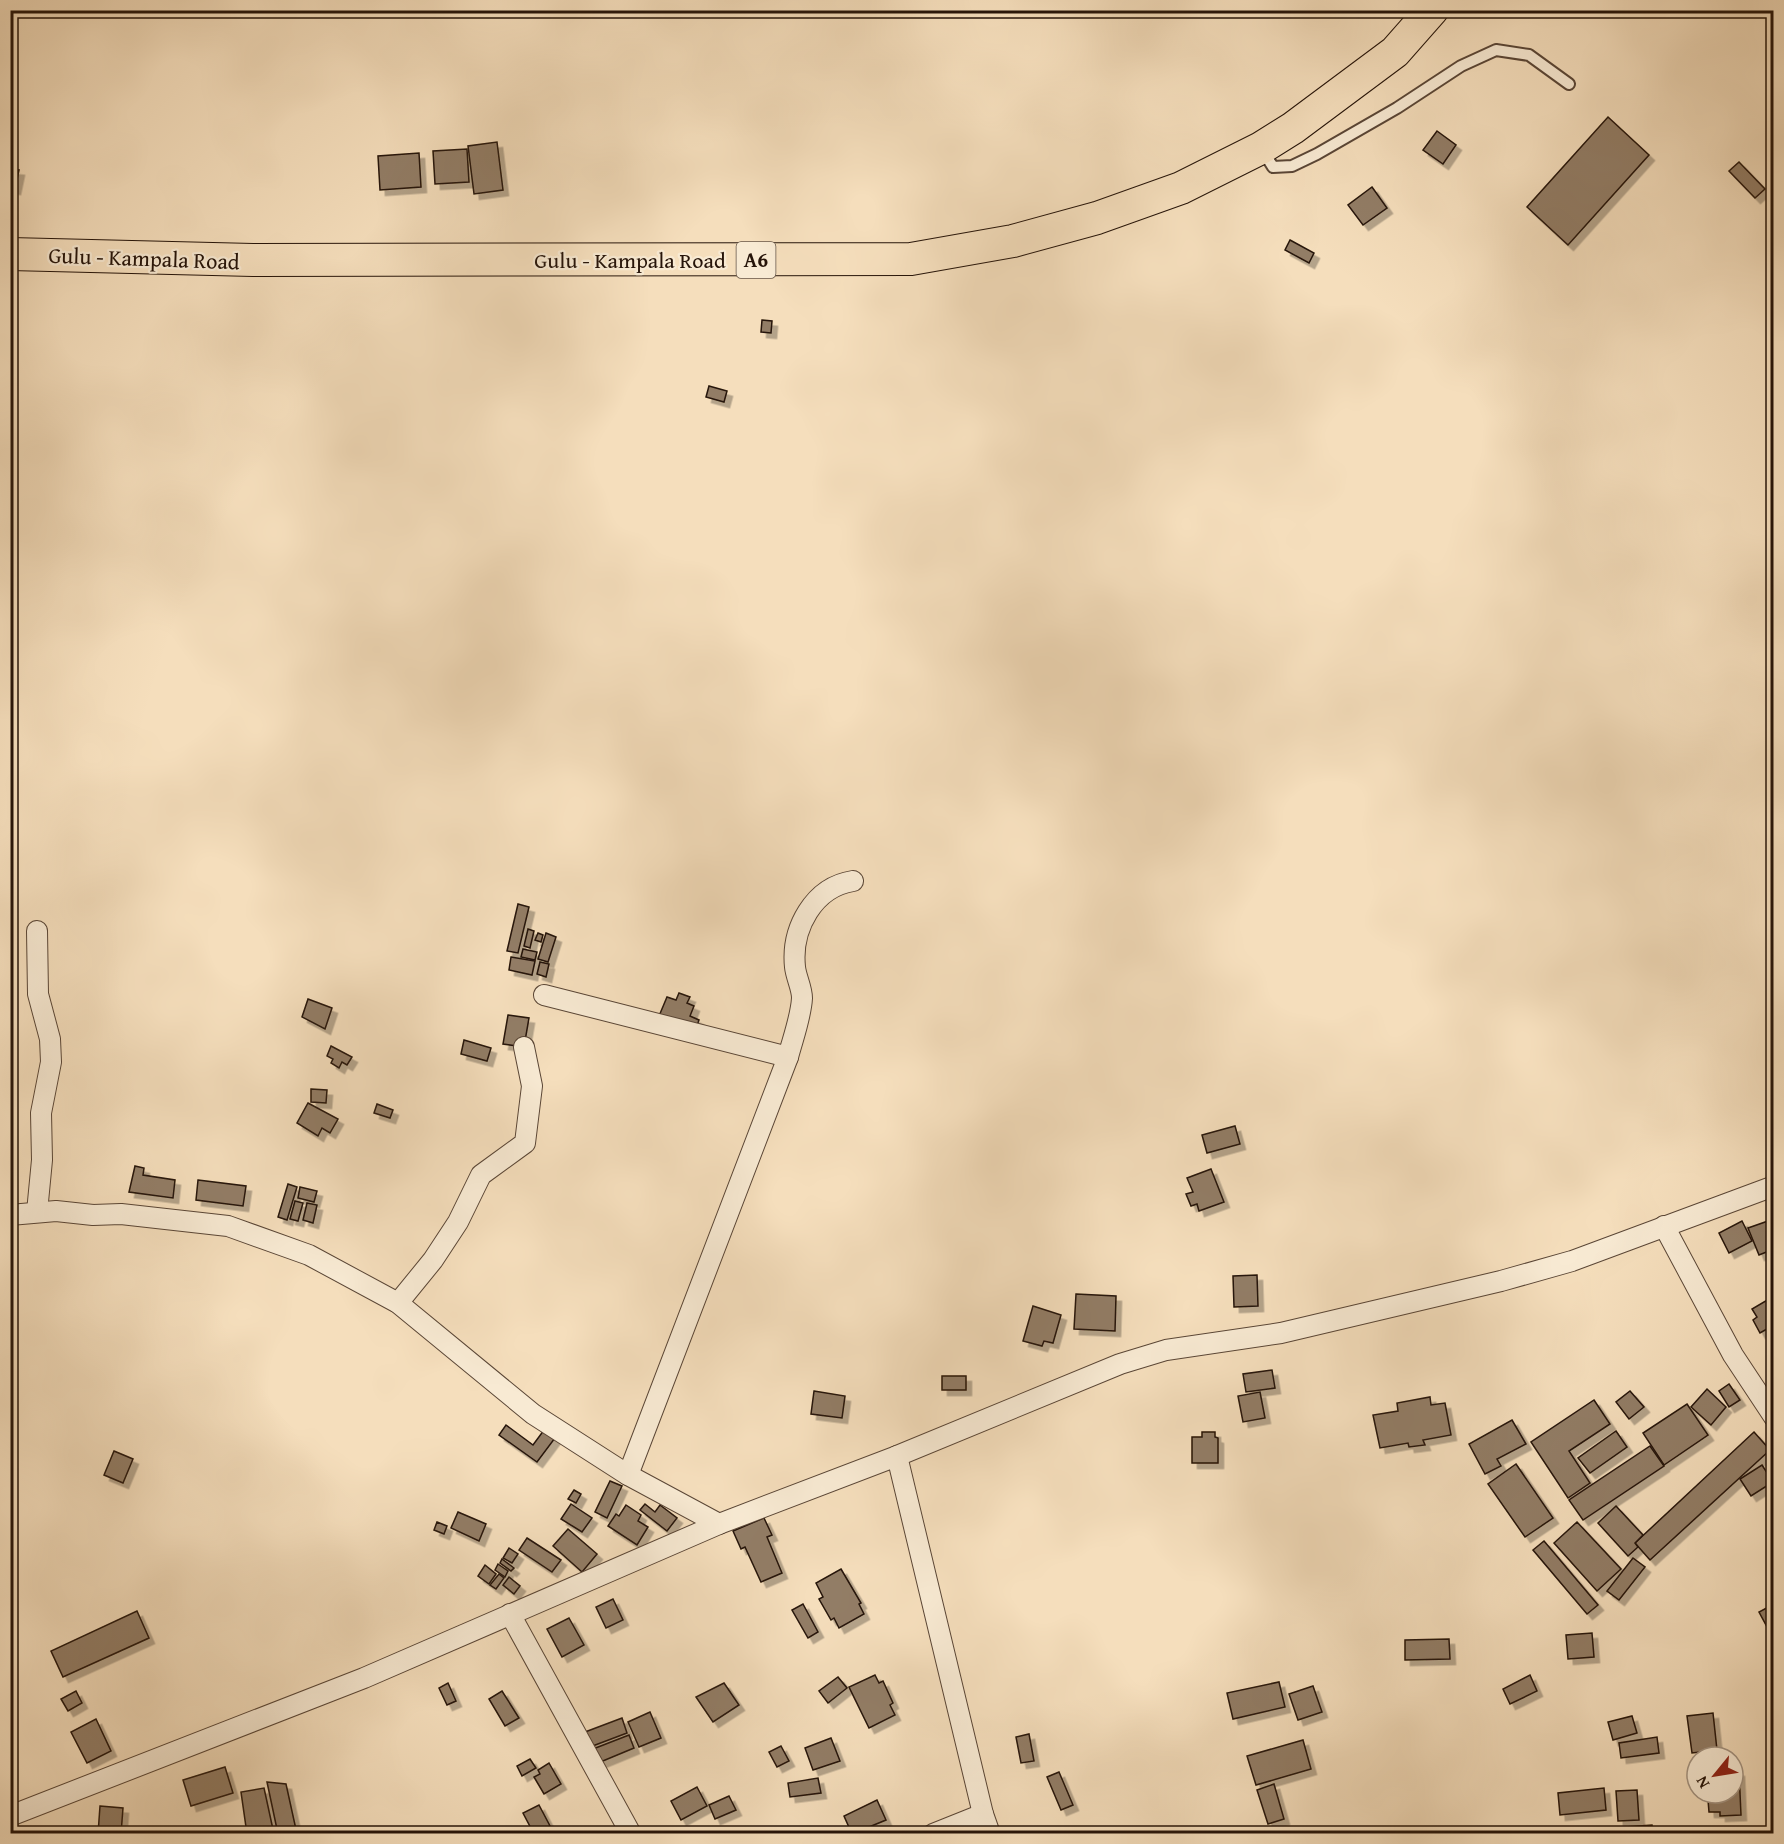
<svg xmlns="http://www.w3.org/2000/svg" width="1784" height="1844" font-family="'Gentium Book Plus',serif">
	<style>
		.building { fill: #927d66; stroke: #261409; stroke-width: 1.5; filter: url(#shadow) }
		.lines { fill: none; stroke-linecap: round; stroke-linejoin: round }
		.lane-casing { stroke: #5a4636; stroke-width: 14 }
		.street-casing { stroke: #5a4636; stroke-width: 22 }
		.primary-casing { stroke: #261409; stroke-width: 34 }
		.lane { stroke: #f8ead3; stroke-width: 10 }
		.street { stroke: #f8ead3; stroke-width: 20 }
		.primary { stroke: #f5debc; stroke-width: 32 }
		.labels { text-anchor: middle; stroke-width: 4.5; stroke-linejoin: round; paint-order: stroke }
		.shield { fill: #f8ead3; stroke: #655446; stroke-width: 1.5 }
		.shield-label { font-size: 21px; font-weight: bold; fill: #261409 }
		.street-label { font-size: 22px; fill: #261409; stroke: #f8ead3 }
	</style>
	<defs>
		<filter id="shadow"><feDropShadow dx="5.5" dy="5.5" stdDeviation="0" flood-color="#0004"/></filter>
	</defs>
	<rect width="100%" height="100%" fill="#f5debc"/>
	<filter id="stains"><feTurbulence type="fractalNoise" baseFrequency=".00333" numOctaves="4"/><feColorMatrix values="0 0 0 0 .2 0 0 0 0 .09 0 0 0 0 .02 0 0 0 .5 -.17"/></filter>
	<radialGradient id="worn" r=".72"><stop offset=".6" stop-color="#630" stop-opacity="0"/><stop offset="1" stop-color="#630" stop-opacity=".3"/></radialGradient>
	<g class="building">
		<polygon points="1608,117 1649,155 1568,245 1527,207"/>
		<polygon points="1437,131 1456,145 1443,164 1423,150"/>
		<polygon points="497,142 503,190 474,194 468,146"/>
		<polygon points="467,149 469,182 435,184 433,151"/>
		<polygon points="419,153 421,187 380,190 378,156"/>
		<polygon points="1739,162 1765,189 1755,198 1729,171"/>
		<polygon points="10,169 19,170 15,189 10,188"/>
		<polygon points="1372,187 1387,208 1363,225 1348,205"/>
		<polygon points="1290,240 1314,253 1309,263 1285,250"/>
		<polygon points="762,320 772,321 771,333 761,332"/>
		<polygon points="709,386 727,391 724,402 706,397"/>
		<polygon points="518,904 529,907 518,953 507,951"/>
		<polygon points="528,929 534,931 530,948 524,946"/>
		<polygon points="538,933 543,935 541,942 535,940"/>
		<polygon points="546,933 556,937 548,962 538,959"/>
		<polygon points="523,949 537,952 535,960 521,957"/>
		<polygon points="511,957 535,961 532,975 509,970"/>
		<polygon points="540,962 549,964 546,977 537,974"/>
		<polygon points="679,993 690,997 687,1003 694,1006 690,1016 699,1020 695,1031 659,1016 667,997 676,1000"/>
		<polygon points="308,999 332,1008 325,1029 302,1017"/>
		<polygon points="508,1015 529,1018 524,1047 503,1044"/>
		<polygon points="464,1040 491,1048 487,1061 461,1054"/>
		<polygon points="331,1046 352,1057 347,1065 342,1062 339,1068 331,1063 333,1059 327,1056"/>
		<polygon points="311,1089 327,1090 326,1103 311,1102"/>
		<polygon points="308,1103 338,1119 330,1133 322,1128 318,1136 297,1123"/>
		<polygon points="377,1104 393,1110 390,1118 374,1113"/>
		<polygon points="1235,1126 1240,1144 1207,1153 1202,1135"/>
		<polygon points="135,1166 144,1168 143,1175 175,1180 173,1198 129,1192"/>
		<polygon points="1211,1169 1224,1202 1199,1211 1197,1204 1191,1206 1186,1194 1193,1192 1187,1178"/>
		<polygon points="198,1180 246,1186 243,1206 196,1200"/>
		<polygon points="288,1184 297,1187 287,1220 278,1217"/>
		<polygon points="300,1187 317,1191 314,1202 298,1198"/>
		<polygon points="295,1201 303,1203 298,1221 290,1219"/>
		<polygon points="307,1203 317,1205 313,1223 303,1220"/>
		<polygon points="1742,1221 1752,1241 1729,1253 1719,1233"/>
		<polygon points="1768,1221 1774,1235 1774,1249 1759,1255 1748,1228"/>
		<polygon points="1257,1275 1258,1306 1234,1307 1233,1276"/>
		<polygon points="1076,1294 1116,1296 1115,1331 1074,1329"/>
		<polygon points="1774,1296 1774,1325 1760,1333 1753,1320 1757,1317 1752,1309"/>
		<polygon points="1033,1306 1061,1315 1053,1343 1044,1341 1042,1346 1023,1341"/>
		<polygon points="1272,1370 1275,1388 1246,1392 1243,1374"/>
		<rect x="942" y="1376" width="24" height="14"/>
		<polygon points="1729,1384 1740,1400 1729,1407 1719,1391"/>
		<polygon points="1707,1389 1726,1407 1711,1425 1691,1407"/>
		<polygon points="814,1391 845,1396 842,1418 811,1414"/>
		<polygon points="1630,1391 1644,1407 1629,1419 1616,1402"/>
		<polygon points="1260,1392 1265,1418 1243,1422 1238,1396"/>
		<polygon points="1430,1397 1431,1405 1445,1403 1451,1435 1423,1440 1425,1445 1409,1447 1408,1443 1380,1448 1373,1415 1398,1411 1397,1403"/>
		<polygon points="1594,1400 1610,1424 1569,1451 1590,1483 1568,1498 1531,1442"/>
		<polygon points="1687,1404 1708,1435 1664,1465 1643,1433"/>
		<polygon points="1512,1420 1526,1444 1497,1459 1501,1466 1485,1474 1469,1444"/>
		<polygon points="506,1425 533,1445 544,1430 555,1438 537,1462 499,1435"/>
		<polygon points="1616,1431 1627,1447 1590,1473 1578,1458"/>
		<polygon points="1202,1432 1215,1432 1215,1437 1218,1438 1218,1463 1192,1463 1192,1437 1202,1437"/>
		<polygon points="1754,1432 1770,1450 1650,1560 1635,1543"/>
		<polygon points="1650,1446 1664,1466 1583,1520 1569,1500"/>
		<polygon points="114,1451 133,1459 123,1483 104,1475"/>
		<polygon points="1516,1464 1553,1518 1525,1537 1488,1484"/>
		<polygon points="1762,1465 1773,1482 1751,1496 1740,1479"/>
		<polygon points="610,1481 622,1486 607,1518 595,1512"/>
		<polygon points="574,1490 581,1494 576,1503 568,1499"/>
		<polygon points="571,1504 592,1518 582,1532 561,1519"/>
		<polygon points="645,1504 655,1512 660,1505 677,1518 667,1531 640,1510"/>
		<polygon points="626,1505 641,1515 638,1521 648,1527 637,1545 608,1526 616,1514 619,1516"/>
		<polygon points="1616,1506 1643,1535 1635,1543 1638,1547 1628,1556 1598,1523"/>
		<polygon points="458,1512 486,1524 479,1541 451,1528"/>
		<polygon points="764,1518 772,1535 767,1537 782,1573 761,1582 745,1547 741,1549 733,1531"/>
		<polygon points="437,1522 447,1526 444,1534 434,1530"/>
		<polygon points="1577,1522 1621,1569 1597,1591 1554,1543"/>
		<polygon points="568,1529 597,1554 582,1572 553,1546"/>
		<polygon points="527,1538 561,1560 552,1572 519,1550"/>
		<polygon points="1544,1541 1598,1605 1587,1614 1533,1550"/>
		<polygon points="509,1548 518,1554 512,1563 503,1558"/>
		<polygon points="1633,1558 1645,1567 1619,1600 1607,1591"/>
		<polygon points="502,1559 514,1568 511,1571 500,1563"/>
		<polygon points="498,1564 508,1571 505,1577 495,1570"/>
		<polygon points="485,1565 496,1574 489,1584 478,1576"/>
		<polygon points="841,1569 861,1603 859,1604 864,1614 839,1628 834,1618 831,1620 819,1599 823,1597 816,1583"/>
		<polygon points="499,1574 504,1578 496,1589 490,1585"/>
		<polygon points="509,1577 520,1586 514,1594 503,1585"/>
		<polygon points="613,1599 623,1620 606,1628 596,1607"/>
		<polygon points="803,1604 818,1632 808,1638 792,1610"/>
		<polygon points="1774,1604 1774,1638 1773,1638 1759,1612"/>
		<polygon points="137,1611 149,1638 63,1677 51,1651"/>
		<polygon points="569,1618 584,1645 562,1657 547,1629"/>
		<polygon points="1592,1633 1594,1657 1568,1659 1566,1635"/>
		<polygon points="1449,1639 1450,1659 1405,1660 1405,1640"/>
		<polygon points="875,1675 879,1683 883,1681 893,1703 890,1705 895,1715 869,1728 849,1687"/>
		<polygon points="1530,1675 1537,1691 1510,1704 1503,1689"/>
		<polygon points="838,1677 847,1688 828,1703 819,1691"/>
		<polygon points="1279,1682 1285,1707 1233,1719 1227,1693"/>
		<polygon points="448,1683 456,1701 447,1705 439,1688"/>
		<polygon points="724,1683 739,1705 713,1722 696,1697"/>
		<polygon points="1313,1686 1322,1712 1298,1720 1289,1694"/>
		<polygon points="76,1691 82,1703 68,1711 61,1699"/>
		<polygon points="502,1691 519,1718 505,1726 489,1699"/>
		<polygon points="650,1712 661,1738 639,1747 628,1722"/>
		<polygon points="1713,1713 1717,1750 1692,1753 1687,1716"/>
		<polygon points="1632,1716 1637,1733 1613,1740 1608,1722"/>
		<polygon points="622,1718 627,1733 590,1747 585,1732"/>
		<polygon points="96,1719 111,1751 87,1763 71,1732"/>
		<polygon points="1029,1734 1034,1761 1021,1763 1016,1737"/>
		<polygon points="629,1735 634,1748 598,1763 593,1749"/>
		<polygon points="1657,1737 1659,1753 1621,1758 1619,1743"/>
		<polygon points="831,1738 840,1761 813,1770 805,1748"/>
		<polygon points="1303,1740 1311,1769 1256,1785 1247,1756"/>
		<polygon points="781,1746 789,1761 777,1767 769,1752"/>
		<polygon points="530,1759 536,1768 522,1776 517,1766"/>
		<polygon points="549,1763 561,1784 544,1794 534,1777 540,1774 538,1770"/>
		<polygon points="225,1767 233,1793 191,1806 183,1780"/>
		<polygon points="1733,1771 1739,1771 1741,1815 1720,1816 1720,1812 1709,1812 1708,1800 1704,1800 1704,1793 1733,1793"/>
		<polygon points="1059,1772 1073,1805 1061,1810 1047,1777"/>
		<polygon points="818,1778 821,1793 790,1797 788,1783"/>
		<polygon points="267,1782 286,1784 297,1834 278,1834"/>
		<polygon points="1274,1784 1284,1819 1268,1824 1257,1790"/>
		<polygon points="697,1787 707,1806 681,1820 671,1801"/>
		<polygon points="264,1788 274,1834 247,1834 241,1792"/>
		<polygon points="1604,1788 1606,1810 1560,1815 1558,1793"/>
		<polygon points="1637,1790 1639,1820 1618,1821 1616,1791"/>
		<polygon points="729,1796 736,1810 715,1819 709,1805"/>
		<polygon points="877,1800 886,1820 852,1834 844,1816"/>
		<polygon points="539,1805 550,1826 534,1834 523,1813"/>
		<polygon points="100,1806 123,1808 121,1834 98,1834"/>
		<polygon points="1652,1825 1653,1834 1598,1834 1597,1829"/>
	</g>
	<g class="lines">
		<g class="lane-casing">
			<polyline id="lane" points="1263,151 1273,167 1292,166 1317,154 1397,108 1461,66 1496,50 1529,55 1569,84"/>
		</g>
		<g class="street-casing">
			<g id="street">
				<polyline points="37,931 38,994 50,1039 51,1062 41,1113 42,1160 37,1212"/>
				<polyline points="544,995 788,1057"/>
				<polyline points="10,1215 56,1211 93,1215 121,1214 228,1226 309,1255 398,1303 533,1414 628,1475 719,1524"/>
				<polyline points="1664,1226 1733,1355 1774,1417"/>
				<polyline points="398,1303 433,1260 458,1222 481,1175 525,1143 532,1086 524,1047"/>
				<polyline points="897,1456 983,1814 990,1834"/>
				<path d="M628 1475 788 1057C793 1038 801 1017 802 998 802 988 796 977 795 967 791 928 814 887 853 881"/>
				<polyline points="510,1614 631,1834"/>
				<polyline points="10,1816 364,1678 719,1524 897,1456 1120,1364 1166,1350 1281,1333 1501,1281 1572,1261 1774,1186"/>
				<polyline points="933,1834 983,1814"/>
			</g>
		</g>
		<g class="primary-casing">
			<polyline id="primary" points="10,254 253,260 911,259 1013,241 1097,218 1181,188 1261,148 1293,128 1395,52 1432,10"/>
		</g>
		<use href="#lane" class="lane"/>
		<use href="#street" class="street"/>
		<use href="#primary" class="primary"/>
	</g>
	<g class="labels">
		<rect class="shield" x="736.5" y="242" width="39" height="36" rx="4.5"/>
		<g class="shield-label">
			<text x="756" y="267">A6</text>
		</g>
		<g class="street-label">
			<text transform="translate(144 258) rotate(2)" y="8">Gulu - Kampala Road</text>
			<text x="630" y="268">Gulu - Kampala Road</text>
		</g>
	</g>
	<rect width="1784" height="1844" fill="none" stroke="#f5debc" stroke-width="36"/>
	<rect x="12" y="12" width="1760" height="1820" fill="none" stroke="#261409" stroke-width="3"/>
	<rect x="18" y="18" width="1748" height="1808" fill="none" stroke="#261409" stroke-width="1.5"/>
	<g transform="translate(1715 1775) rotate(240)"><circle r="28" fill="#f8ead3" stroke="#a49482" stroke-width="1.5"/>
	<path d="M0-4.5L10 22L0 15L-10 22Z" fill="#8f2418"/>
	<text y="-9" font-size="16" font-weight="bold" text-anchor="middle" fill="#261409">N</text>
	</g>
	<rect width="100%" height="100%" filter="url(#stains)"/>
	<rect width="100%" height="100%" fill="url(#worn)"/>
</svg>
